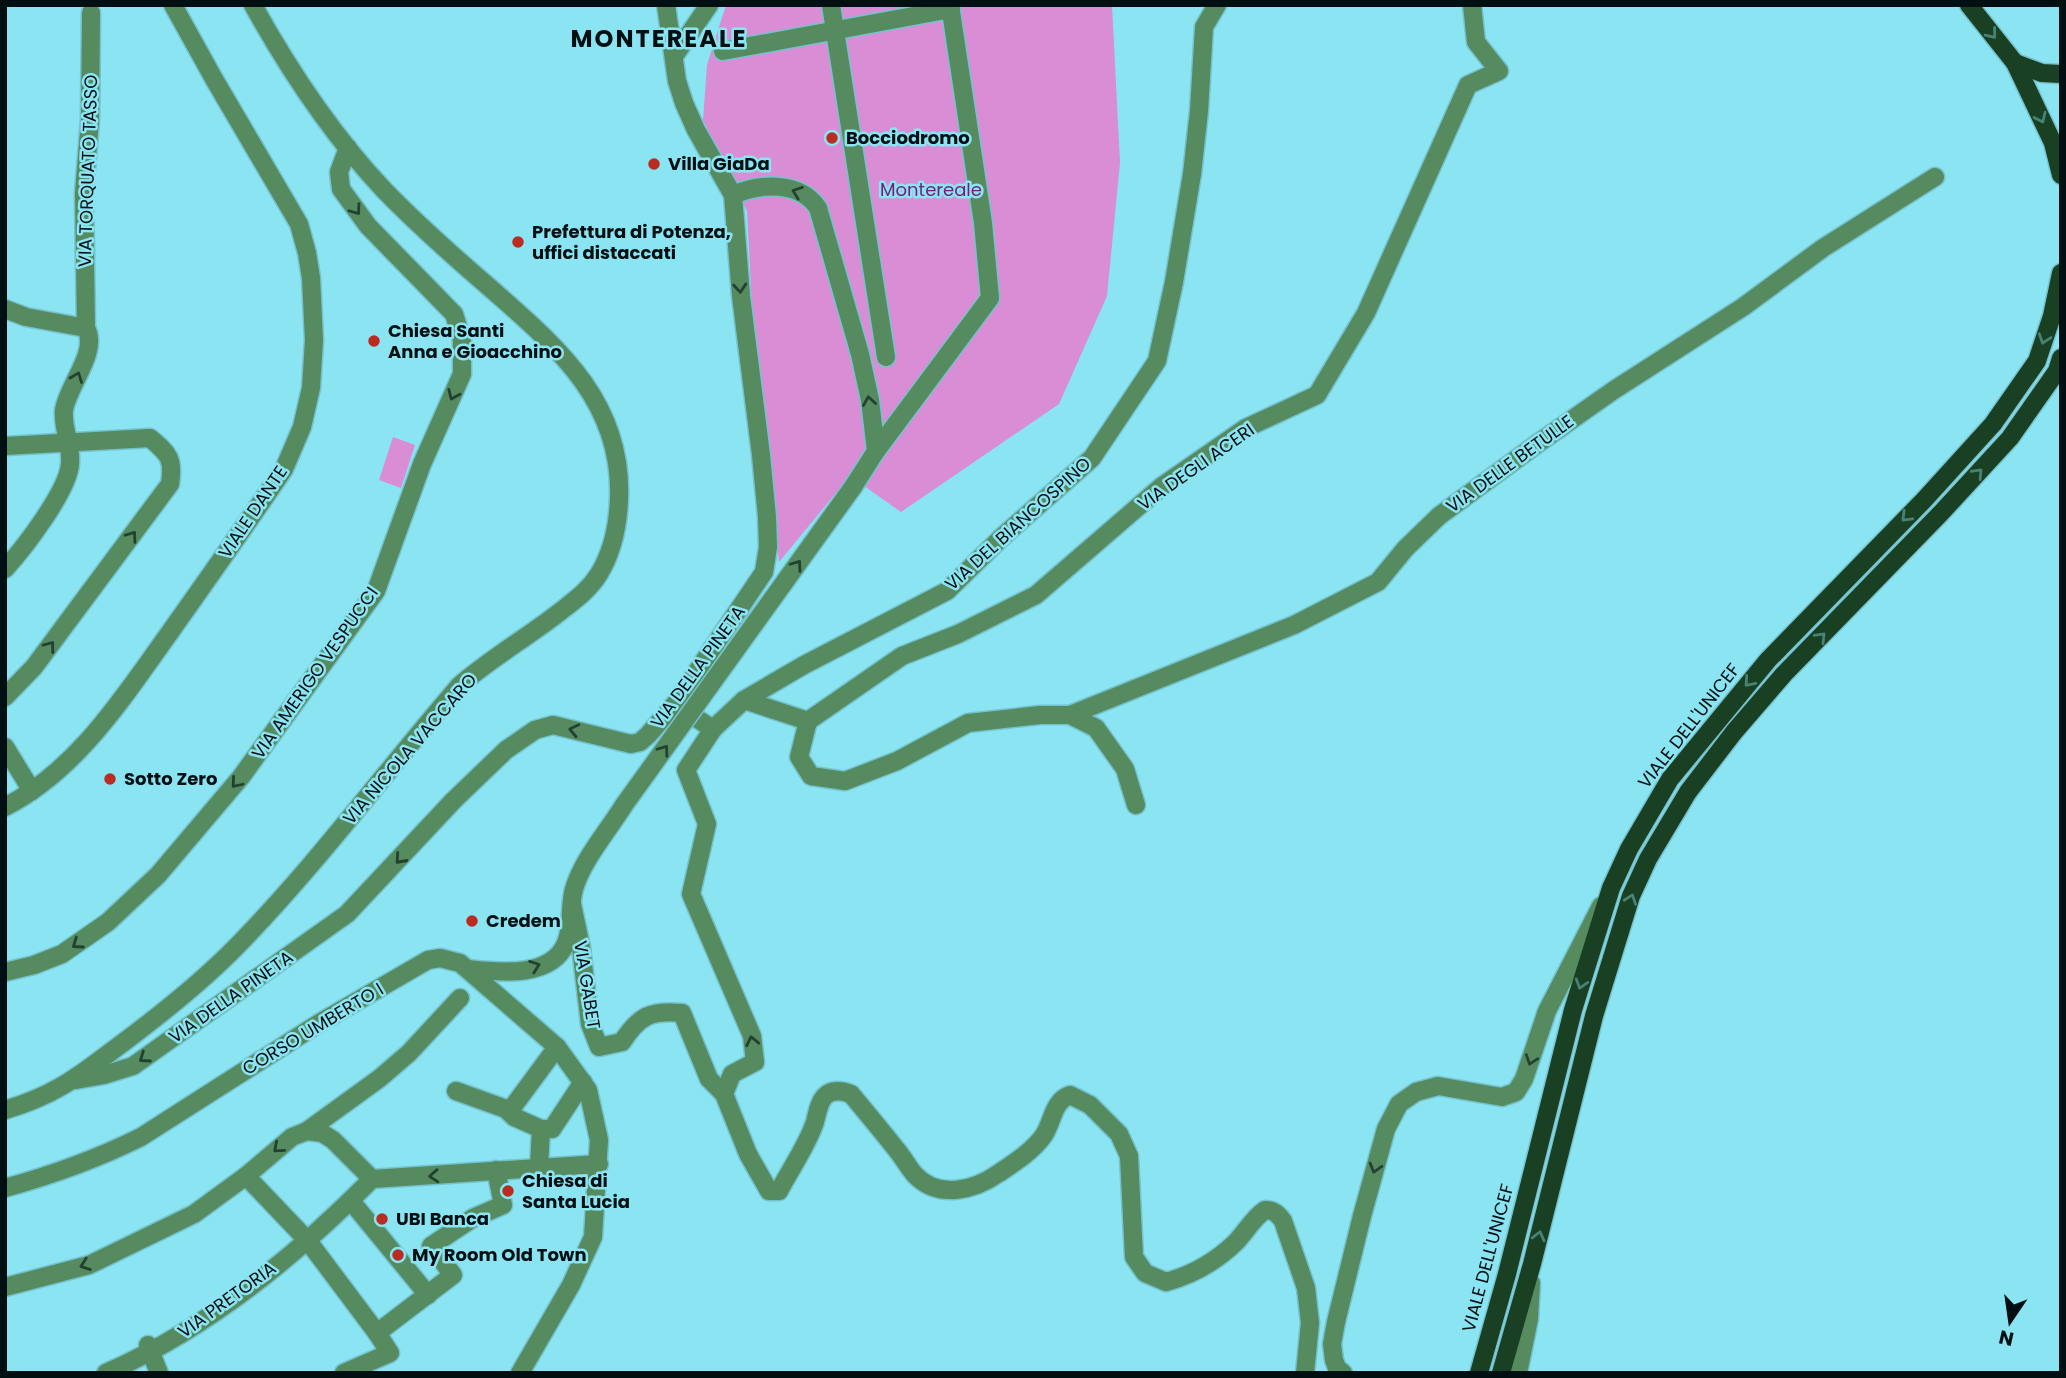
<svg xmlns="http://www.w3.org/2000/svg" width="2066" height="1378" font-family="Poppins,sans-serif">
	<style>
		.green { fill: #d98dd4 }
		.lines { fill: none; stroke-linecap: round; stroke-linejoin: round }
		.minor-casing { stroke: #75c2ce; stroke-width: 21 }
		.major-casing { stroke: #75c2ce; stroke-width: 21 }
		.minor { stroke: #558b5f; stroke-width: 18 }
		.major { stroke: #1a4023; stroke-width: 18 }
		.minor-bridge-casing { stroke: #75c2ce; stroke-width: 21; stroke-linecap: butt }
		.minor-bridge { stroke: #558b5f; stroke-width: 18 }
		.oneway { stroke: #478276 }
		.oneway2 { stroke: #224131 }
		.poi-dot { fill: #ba2c21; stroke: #8be4f2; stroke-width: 2.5 }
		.labels { text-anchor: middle; stroke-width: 5; stroke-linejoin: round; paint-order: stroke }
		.poi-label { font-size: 18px; font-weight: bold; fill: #000f12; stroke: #8be4f2; text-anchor: start }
		.street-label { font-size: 18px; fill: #000f12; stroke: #8be4f2 }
		.park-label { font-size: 18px; fill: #7a1b78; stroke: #8be4f2 }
		.district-label { font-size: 24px; font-weight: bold; letter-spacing: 2px; fill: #000f12; stroke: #8be4f2 }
	</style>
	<rect width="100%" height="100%" fill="#8be4f2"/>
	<g class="green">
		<polygon points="726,5 1112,5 1120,163 1107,296 1059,404 901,512 850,476 779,562 752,306 747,211 703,120 707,65"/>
		<polygon points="393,437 415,445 401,488 379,480"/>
	</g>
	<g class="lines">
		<g class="minor-casing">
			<g id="minor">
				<polyline points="831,5 886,357"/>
				<polyline points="723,51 951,9"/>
				<polyline points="675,55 709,5"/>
				<path d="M733 195C760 183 800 181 818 208L860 354 870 400 876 451 853 487"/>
				<path d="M5 309 26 317 86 328C99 352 68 385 64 410 62 427 72 446 70 464 68 491 24 548 5 569"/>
				<polyline points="86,328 84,193 90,120 91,13"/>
				<path d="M5 446 150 438C169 454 174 459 170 484L34 667 5 697"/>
				<polyline points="876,451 990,298 983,223 950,5"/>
				<polyline points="744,700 804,665 947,591 1001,538 1092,458 1157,361 1174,282 1192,174 1199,111 1204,27 1217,5"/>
				<polyline points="679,707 713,729 686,770 707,824 691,894 752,1036 755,1062 732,1074 724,1094"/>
				<polyline points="1070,715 1294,625 1378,582 1405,549 1439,516 1537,444 1614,390 1743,307 1823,248 1935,177"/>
				<polyline points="808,721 902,656 958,634 1036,595 1161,487 1246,428 1317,395 1366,313 1468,85 1499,71 1476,42 1472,5"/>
				<polyline points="808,721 799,757 811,776 845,781 897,761 968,723 1040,715 1070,715 1096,728 1125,769 1136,805"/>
				<polyline points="713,729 744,700 808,721"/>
				<polyline points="5,747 32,791"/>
				<path d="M5 807C77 770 122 699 168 635 207 580 246 525 284 469L302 427 311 388 314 340 311 278 307 253 299 224 214 79 173 5"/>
				<path d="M572 904 581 947 590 1024 599 1047 622 1042C639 1016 650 1010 682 1013L709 1079 724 1094 748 1154 769 1191H779C791 1168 807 1146 815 1122 817 1114 819 1102 825 1096 832 1089 843 1091 851 1094 866 1112 881 1130 896 1149 903 1157 908 1167 915 1175 939 1200 975 1190 999 1173 1014 1163 1034 1150 1044 1135 1053 1121 1053 1101 1070 1095L1090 1105 1119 1134 1129 1156 1134 1257 1145 1273 1166 1282C1192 1275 1215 1262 1235 1243 1245 1233 1253 1218 1265 1210 1274 1210 1278 1214 1283 1221L1306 1288 1310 1323 1305 1373"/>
				<path d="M468 969C498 972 551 979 566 943 573 926 569 907 574 889 583 859 608 831 624 805"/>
				<polyline points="5,972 34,965 62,954 108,922 158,875 241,777 376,591 422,464 462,374 462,340 454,314 368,226 341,189 339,172 348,148"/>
				<polyline points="76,1080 104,1075 133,1066 347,914 453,801 506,750 535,730 553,725 631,744 640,742 648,735 675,704 764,572 768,547 767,517 761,455 741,296 733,195 696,130 684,103 677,81 666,5"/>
				<polyline points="456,1091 506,1109 514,1117 541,1129 539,1167"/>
				<path d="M5 1110C59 1094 81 1074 124 1042 164 1012 203 981 238 945 317 864 385 772 459 686 491 658 528 637 561 611 575 600 589 590 599 574 613 551 618 525 619 499 623 401 556 346 489 287 453 256 417 224 384 190 333 136 289 70 253 5"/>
				<polyline points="509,1112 557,1047"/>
				<polyline points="541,1129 552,1129 583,1082"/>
				<polyline points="307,1131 380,1078 409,1053 460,998"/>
				<polyline points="246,1176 308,1241 377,1333"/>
				<path d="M5 1188C52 1175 97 1159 141 1137L321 1022 428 960 440 958 460 963 557 1047 588 1090 599 1140 593 1237 571 1285 520 1373"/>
				<polyline points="351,1201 428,1295"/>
				<polyline points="5,1287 89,1265 194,1214 246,1176 292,1137 307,1131 322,1133 333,1140 372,1179"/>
				<polyline points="148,1345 159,1373"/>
				<path d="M106 1373C207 1329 295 1257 372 1179L599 1164"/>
				<polyline points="344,1373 390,1353 377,1333 453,1275 431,1246 473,1218 503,1205 496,1170"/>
				<polyline points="1343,1373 1337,1368 1334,1360 1332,1344 1336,1322 1362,1216 1386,1129 1399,1104 1416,1092 1438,1086 1502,1097 1516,1092 1524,1079 1547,1011 1601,906"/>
				<polyline points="1518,1373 1529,1319 1531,1283"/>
			</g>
		</g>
		<g class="major-casing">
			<g id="major">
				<polyline points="1969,5 2015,63 2053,143 2061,175"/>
				<polyline points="2015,63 2042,73 2061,74"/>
				<polyline points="1479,1373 1507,1274 1573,1010 1611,888 1629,849 1670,779 1768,660 1924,500 1993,424 2037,361 2052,316 2061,273"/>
				<polyline points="1501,1373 1532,1264 1594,1016 1631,896 1648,859 1688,792 1734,732 1784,674 1940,514 2010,438 2057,371 2061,358"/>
			</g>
		</g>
		<use href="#minor" class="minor"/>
		<use href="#major" class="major"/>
		<g class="minor-bridge-casing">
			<polyline id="minor-bridge" points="624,805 853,487"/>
		</g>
		<use href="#minor-bridge" class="minor-bridge"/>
	</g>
	<defs><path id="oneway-chevron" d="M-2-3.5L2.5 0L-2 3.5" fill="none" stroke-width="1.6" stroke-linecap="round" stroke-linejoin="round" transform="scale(1.75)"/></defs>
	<g class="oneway">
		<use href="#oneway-chevron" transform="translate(1992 34) rotate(51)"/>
		<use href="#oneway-chevron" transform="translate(2041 118) rotate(65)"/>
		<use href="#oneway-chevron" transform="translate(2044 339) rotate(108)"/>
		<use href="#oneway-chevron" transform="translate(1978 473) rotate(-47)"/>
		<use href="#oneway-chevron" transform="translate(1906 517) rotate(135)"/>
		<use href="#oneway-chevron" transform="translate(1821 637) rotate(-46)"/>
		<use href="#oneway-chevron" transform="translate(1749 682) rotate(131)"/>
		<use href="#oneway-chevron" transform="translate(1631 899) rotate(-70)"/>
		<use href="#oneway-chevron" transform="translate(1581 984) rotate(107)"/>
		<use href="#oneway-chevron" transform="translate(1539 1236) rotate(-76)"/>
	</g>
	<g class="oneway2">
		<use href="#oneway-chevron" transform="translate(797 192) rotate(-160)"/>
		<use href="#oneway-chevron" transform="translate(356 210) rotate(54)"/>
		<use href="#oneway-chevron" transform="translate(740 288) rotate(85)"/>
		<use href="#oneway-chevron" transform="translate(77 377) rotate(-69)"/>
		<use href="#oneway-chevron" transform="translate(453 395) rotate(114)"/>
		<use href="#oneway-chevron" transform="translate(869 401) rotate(-99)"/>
		<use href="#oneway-chevron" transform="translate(132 536) rotate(-54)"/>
		<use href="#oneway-chevron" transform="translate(797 565) rotate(-54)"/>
		<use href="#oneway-chevron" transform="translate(50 646) rotate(-53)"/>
		<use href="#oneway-chevron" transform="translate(574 730) rotate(-167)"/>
		<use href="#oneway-chevron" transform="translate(664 750) rotate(-54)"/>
		<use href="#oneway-chevron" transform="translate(236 783) rotate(130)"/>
		<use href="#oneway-chevron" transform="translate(400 859) rotate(132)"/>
		<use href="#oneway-chevron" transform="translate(77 944) rotate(145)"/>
		<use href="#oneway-chevron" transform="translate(535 966) rotate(-20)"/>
		<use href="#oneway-chevron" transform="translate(752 1041) rotate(-102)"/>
		<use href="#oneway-chevron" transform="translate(144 1058) rotate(145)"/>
		<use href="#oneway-chevron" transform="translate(1531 1060) rotate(109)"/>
		<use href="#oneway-chevron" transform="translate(278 1148) rotate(139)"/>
		<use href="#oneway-chevron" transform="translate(1375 1168) rotate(106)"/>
		<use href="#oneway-chevron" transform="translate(434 1176) rotate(176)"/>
		<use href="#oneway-chevron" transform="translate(85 1265) rotate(161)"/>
	</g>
	<g class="poi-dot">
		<circle cx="832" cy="138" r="7"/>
		<circle cx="654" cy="164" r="7"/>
		<circle cx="518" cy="242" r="7"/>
		<circle cx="374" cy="341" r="7"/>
		<circle cx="110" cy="779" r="7"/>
		<circle cx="472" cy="921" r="7"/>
		<circle cx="508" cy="1191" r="7"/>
		<circle cx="382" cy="1219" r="7"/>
		<circle cx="398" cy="1255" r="7"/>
	</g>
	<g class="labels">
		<g class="poi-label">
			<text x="846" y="144">Bocciodromo</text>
			<text x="668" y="170">Villa GiaDa</text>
			<text x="532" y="238">Prefettura di Potenza,<tspan x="532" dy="21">uffici distaccati</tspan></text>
			<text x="388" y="337">Chiesa Santi<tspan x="388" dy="21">Anna e Gioacchino</tspan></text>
			<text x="124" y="785">Sotto Zero</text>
			<text x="486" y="927">Credem</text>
			<text x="522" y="1187">Chiesa di<tspan x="522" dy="21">Santa Lucia</tspan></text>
			<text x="396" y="1225">UBI Banca</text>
			<text x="412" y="1261">My Room Old Town</text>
		</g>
		<g class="street-label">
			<text transform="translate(88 171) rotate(-88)" y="6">VIA TORQUATO TASSO</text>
			<text transform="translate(1510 464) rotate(-36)" y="6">VIA DELLE BETULLE</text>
			<text transform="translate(1196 467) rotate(-35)" y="6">VIA DEGLI ACERI</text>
			<text transform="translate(253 512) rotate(-56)" y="6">VIALE DANTE</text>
			<text transform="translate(1018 524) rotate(-42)" y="6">VIA DEL BIANCOSPINO</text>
			<text transform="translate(698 667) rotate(-54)" y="6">VIA DELLA PINETA</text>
			<text transform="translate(315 673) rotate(-55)" y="6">VIA AMERIGO VESPUCCI</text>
			<text transform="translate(1689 726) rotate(-52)" y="6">VIALE DELL'UNICEF</text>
			<text transform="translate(410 749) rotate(-49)" y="6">VIA NICOLA VACCARO</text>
			<text transform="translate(587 985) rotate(81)" y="6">VIA GABET</text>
			<text transform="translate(231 997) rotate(-35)" y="6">VIA DELLA PINETA</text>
			<text transform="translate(313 1029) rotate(-31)" y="6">CORSO UMBERTO I</text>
			<text transform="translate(1488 1258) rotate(-75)" y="6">VIALE DELL'UNICEF</text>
			<text transform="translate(227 1300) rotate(-36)" y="6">VIA PRETORIA</text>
		</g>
		<g class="park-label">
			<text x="931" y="196">Montereale</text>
		</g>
		<g class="district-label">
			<text x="659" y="47">MONTEREALE</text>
		</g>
	</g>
	<rect width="2066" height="1378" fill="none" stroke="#000f12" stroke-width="14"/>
	<g transform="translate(2010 1322) rotate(193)" stroke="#8be4f2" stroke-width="5" paint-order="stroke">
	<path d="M0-5L12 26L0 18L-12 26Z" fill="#000f12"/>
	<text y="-10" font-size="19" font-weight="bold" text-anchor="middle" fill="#000f12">N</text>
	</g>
</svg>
